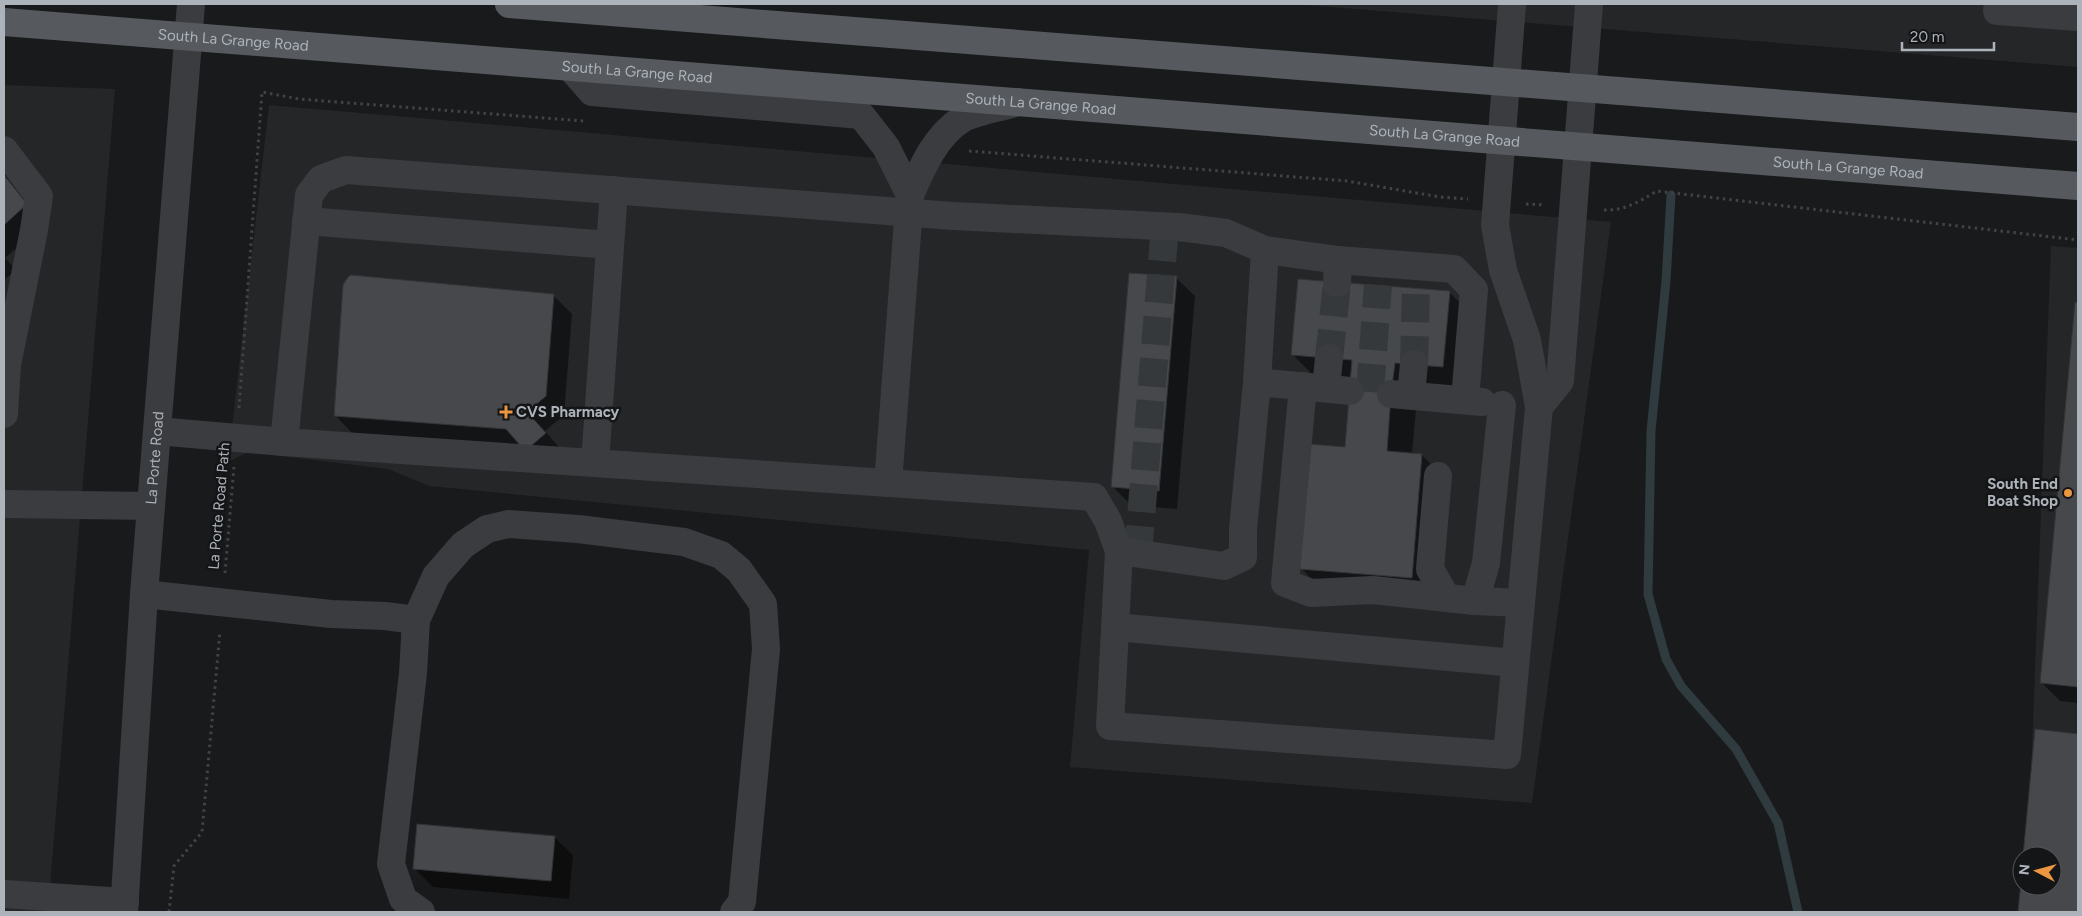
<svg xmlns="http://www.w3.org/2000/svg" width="2082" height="916" font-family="Figtree,sans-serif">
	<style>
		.built { fill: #252628 }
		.shadow { fill: #0007 }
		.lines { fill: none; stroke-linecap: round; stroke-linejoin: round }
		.stream { stroke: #2f3b3f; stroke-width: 9 }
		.building { fill: #46484b; stroke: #333437 }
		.minor-tunnel { stroke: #36393b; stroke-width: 28; stroke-dasharray: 28 14; stroke-linecap: butt }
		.path { stroke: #404347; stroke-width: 3; stroke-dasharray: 2.5 4; stroke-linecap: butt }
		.minor { stroke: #3a3c40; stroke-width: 28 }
		.major { stroke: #565a5f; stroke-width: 28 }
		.poi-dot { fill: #ec9641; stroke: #141516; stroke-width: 2 }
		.labels { text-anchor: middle; stroke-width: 5; stroke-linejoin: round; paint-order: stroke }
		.street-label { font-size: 15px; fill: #acb3ba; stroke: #141516 }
		.poi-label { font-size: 15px; font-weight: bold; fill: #acb3ba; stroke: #141516; text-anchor: start }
	</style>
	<rect width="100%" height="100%" fill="#191a1b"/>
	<g class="built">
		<polygon points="1293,4 2078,4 2078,67 1916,54"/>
		<polygon points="4,85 115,89 48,912 4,912"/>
		<polygon points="269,105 1611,222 1532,803 1070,767 1089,550 429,486 388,469 248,452 228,462"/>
		<polygon points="2051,246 2078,248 2078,912 2026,912 2027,886 2052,886 2052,856 2028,856"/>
	</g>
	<g class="shadow">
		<polygon points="4,173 45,223 5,258 16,270 4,280"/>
		<polygon points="1176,278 1195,296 1177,509 1131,505 1113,487"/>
		<polygon points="1449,292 1473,316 1467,390 1418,386 1412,454 1422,455 1445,479 1435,601 1324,592 1301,568 1346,449 1351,381 1316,378 1293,355"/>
		<polygon points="554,296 572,314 564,415 545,431 564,453 353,434 335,415"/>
		<polygon points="2076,304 2078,304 2078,703 2060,701 2041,682"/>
		<polygon points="2036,730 2078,735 2078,912 2020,912 2022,886 2052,886 2052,856 2025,856"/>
		<polygon points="554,837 573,855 569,899 433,887 415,869"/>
	</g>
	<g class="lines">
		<polyline class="stream" points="1671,195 1666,281 1651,431 1648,594 1666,659 1681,686 1736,749 1778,823 1798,912"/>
	</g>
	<g class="building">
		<polygon points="4,175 27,204 4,225"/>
		<polygon points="1129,273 1177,276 1159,491 1111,487"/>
		<polygon points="351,275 554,294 546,396 527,412 546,433 525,451 506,429 334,416 343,285 348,277"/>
		<polygon points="1298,279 1450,291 1443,367 1395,363 1391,394 1387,451 1422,454 1412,578 1299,569 1310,444 1345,447 1352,360 1291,355"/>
		<polygon points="2075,302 2078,303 2078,687 2040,683"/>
		<polygon points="2035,729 2078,734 2078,912 2018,912 2022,872 2022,886 2052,886 2052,856 2023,856"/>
		<polygon points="417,824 555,836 551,881 413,869"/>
	</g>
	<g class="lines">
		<g class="minor-tunnel">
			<polyline points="1329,358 1337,283"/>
			<polyline points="1414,364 1416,288"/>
			<polyline points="1370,392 1378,285"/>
			<polyline points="1138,554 1165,226"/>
		</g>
		<g class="path">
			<polyline points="969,151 1347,181 1440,197 1468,199"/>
			<polyline points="1526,204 1545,205"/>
			<path d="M1604 210C1625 211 1640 201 1657 191L2078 240"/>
			<polyline points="239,408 262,92 299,99 584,121"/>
			<polyline points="225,573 234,467"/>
			<polyline points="169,912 174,866 202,832 220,631"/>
		</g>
		<g class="minor">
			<polyline points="1998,4 1997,11 2078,17"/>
			<polyline points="570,67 592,92 861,115 886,147 910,195"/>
			<polyline points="4,150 39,196 34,230 7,365 4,414"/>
			<polyline points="306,221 610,245"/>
			<polyline points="1265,250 1338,260"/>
			<polyline points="1337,283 1338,260 1454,269 1474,290 1465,400"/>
			<polyline points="1303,386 1285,583 1311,593 1373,590 1475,601 1521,603"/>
			<polyline points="1326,388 1329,358"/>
			<polyline points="1350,391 1257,382 1243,529 1243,557 1224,566 1119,551 1110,726 1507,755 1539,407 1527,340 1503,270 1495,225 1512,4"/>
			<polyline points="1391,394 1482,402"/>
			<polyline points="1411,395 1414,364"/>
			<polyline points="1539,407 1560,381 1589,4"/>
			<polyline points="157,431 284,442 1094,497 1108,521 1119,551"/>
			<polyline points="284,442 309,195 321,179 346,170 953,216 1179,227 1226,233 1265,250 1257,382"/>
			<polyline points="595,463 614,190"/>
			<polyline points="1438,476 1430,569 1446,597"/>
			<path d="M888 483 910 195C922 168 935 136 962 119 974 112 1003 107 1018 102"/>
			<polyline points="4,504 151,506"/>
			<polyline points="144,594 331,614 385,616 416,620"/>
			<polyline points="1475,601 1486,563 1502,405"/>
			<polyline points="1115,627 1515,663"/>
			<polyline points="4,894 125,902"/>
			<path id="s1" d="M124 912 144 594 191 4"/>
			<polyline points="421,912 403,899 391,864 413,673 416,620 436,576 463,545 487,529 508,524 578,529 684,542 721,555 739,570 763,604 766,649 742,902 734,912"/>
		</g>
		<g class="major">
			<polyline points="509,4 2078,127"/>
			<path id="s2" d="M4 22 2078 186"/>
		</g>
	</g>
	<g class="poi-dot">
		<path d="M503.5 404.5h5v5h5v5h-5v5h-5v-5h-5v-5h5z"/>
		<circle cx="2068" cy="493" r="5"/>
	</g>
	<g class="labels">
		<g class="street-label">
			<text dy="5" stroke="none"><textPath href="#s2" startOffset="230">South La Grange Road</textPath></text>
			<text dy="5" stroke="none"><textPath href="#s2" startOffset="635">South La Grange Road</textPath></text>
			<text dy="5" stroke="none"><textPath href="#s2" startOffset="1040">South La Grange Road</textPath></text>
			<text dy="5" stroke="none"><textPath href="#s2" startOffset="1445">South La Grange Road</textPath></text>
			<text dy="5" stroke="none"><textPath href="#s2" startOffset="1850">South La Grange Road</textPath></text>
			<text dy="5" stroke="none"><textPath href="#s1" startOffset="455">La Porte Road</textPath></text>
			<text transform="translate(219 506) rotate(-85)" y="5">La Porte Road Path</text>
		</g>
		<g class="poi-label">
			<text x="516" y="417">CVS Pharmacy</text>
			<text x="2058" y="489" text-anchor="end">South End<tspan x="2058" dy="17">Boat Shop</tspan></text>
		</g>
	</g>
	<rect width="2082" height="916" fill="none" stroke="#acb3ba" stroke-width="10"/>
	<g transform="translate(2037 871) rotate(276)"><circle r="24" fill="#141516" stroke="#515458"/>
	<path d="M0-4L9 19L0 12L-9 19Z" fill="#ec9641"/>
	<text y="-8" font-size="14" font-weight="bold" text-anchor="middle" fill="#acb3ba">N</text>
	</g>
	<path d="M1902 42v8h92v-8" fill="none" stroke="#acb3ba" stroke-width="2.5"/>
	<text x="1910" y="42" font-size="15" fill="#acb3ba" stroke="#141516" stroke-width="4" paint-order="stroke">20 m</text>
</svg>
